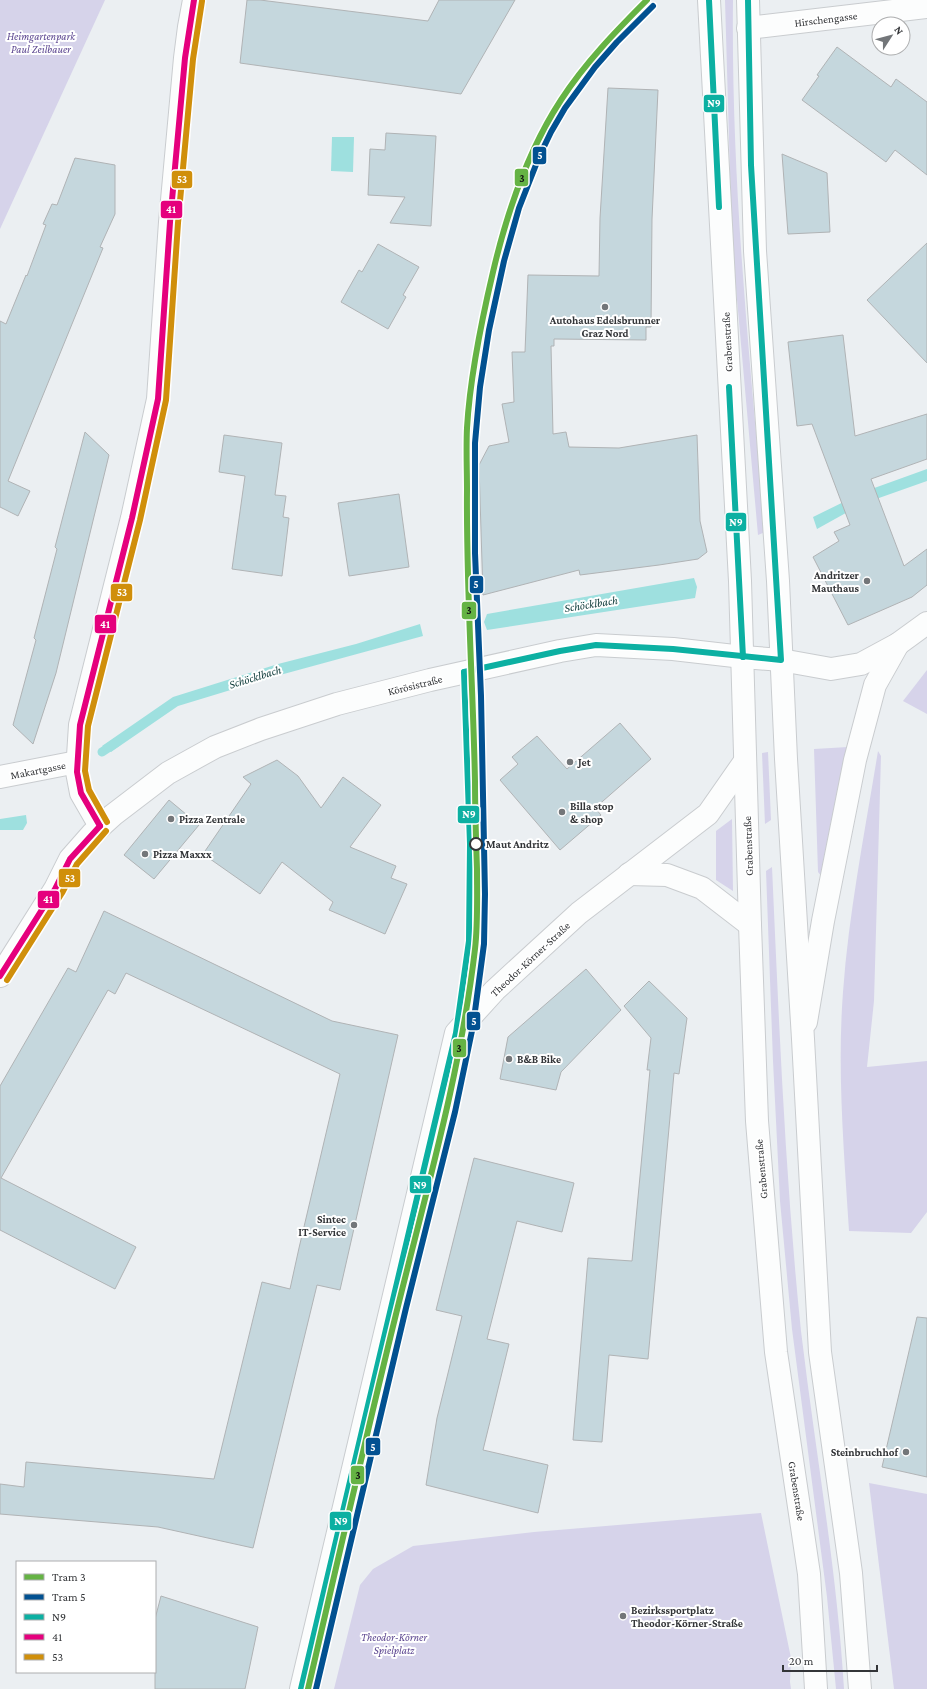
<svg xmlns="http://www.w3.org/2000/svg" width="927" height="1689" font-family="'Crimson Pro',serif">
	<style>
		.green { fill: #d6d3ea }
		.water { fill: #9ee0df }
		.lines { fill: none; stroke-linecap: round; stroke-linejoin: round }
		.stream { stroke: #9ee0df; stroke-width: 9 }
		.building { fill: #c5d7dd; stroke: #b0b3b5 }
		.minor-casing { stroke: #c9cccf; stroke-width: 24 }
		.tertiary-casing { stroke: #c9cccf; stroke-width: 24 }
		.secondary-casing { stroke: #c9cccf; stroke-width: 24 }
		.primary-casing { stroke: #c9cccf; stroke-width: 24 }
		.minor { stroke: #fcfdfd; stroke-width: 22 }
		.tertiary { stroke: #fcfdfd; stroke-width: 22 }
		.secondary { stroke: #fcfdfd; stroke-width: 22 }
		.primary { stroke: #fcfdfd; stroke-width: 22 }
		.bus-1-casing { stroke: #fff; stroke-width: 9 }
		.bus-2-casing { stroke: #fff; stroke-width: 9 }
		.bus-3-casing { stroke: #fff; stroke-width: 9 }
		.bus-1 { stroke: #0cb0a2; stroke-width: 6 }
		.bus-2 { stroke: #e5007d; stroke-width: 6 }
		.bus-3 { stroke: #d08f0b; stroke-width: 6 }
		.tram-1-casing { stroke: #fff; stroke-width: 9 }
		.tram-2-casing { stroke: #fff; stroke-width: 9 }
		.tram-1 { stroke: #65b344; stroke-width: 6 }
		.tram-2 { stroke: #025191; stroke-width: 6 }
		.poi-dot { fill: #737679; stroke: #fff; stroke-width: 1.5 }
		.stop-dot { fill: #fff; stroke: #333538; stroke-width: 2 }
		.labels { text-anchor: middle; stroke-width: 4; stroke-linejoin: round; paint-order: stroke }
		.street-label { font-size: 11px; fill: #333538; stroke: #fff }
		.park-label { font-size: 11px; font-style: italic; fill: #5c4690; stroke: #fff }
		.poi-label { font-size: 11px; font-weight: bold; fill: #333538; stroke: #fff; text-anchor: start }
		.stop-label { font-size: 11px; font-weight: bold; fill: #333538; stroke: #fff; text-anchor: start }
		.water-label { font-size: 12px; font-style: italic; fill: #0d3a39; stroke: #fff }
		.line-badge { stroke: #fff; stroke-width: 1.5 }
		.badge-label { font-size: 11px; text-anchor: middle; font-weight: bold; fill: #fff }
		.pale-badge-label { font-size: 11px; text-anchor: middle; font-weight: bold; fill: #111 }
	</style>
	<rect width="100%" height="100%" fill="#ebeff2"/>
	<g class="green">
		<polygon points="0,0 105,0 0,229"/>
		<path d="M725 0H733C731 178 749 355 765 532L758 535 732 243Z"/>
		<polygon points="927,670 927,714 903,701"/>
		<polygon points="848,747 833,815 825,874 822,877 818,872 814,749"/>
		<path d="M878 751 881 756 874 1001 867 1067 927 1061V1212L911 1233 849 1231C844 1151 837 1072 843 992 849 911 865 831 878 751Z"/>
		<polygon points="768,752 771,820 765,824 762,753"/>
		<polygon points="732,819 733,891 716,880 716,831"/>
		<path d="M772 867C779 1022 785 1177 801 1331 815 1450 837 1569 844 1689H836L827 1597 792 1329 780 1201 773 1061 766 871Z"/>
		<polygon points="869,1483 927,1494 927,1689 894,1689"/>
		<polygon points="761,1513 791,1658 790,1682 791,1689 334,1689 360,1585 373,1569 413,1546 534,1532"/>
	</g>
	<g class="water">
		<polygon points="332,137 354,137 353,172 331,171"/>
		<polygon points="927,469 927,481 862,504 817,529 813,517 866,491"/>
		<polygon points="694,578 697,587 695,598 487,630 484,622 487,614"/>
		<polygon points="420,624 423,636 280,675 178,706 111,752 102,746 173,697 278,664 356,644"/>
		<polygon points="26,815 27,823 23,830 0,830 0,819"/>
	</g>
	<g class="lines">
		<polyline class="stream" points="102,752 117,742"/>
	</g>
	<g class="building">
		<polygon points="247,0 260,0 428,21 439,0 515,0 461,94 240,63"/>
		<polygon points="837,47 891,87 896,79 927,102 927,175 895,150 886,162 802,100 819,76 817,75"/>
		<polygon points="608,88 658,90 652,219 651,327 646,327 646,340 554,339 554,346 551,346 553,434 566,432 569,447 619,448 697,435 700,521 707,552 698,559 659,565 580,575 579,570 483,595 479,465 489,446 509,442 502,404 514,402 512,352 525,352 528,275 599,276 600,218"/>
		<polygon points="386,133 436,136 431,226 390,223 405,197 368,195 370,149 385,150"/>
		<polygon points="782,154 827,173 830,232 788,234"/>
		<polygon points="75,158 115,165 115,214 100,247 103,248 8,481 30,491 18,516 0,507 0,321 6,324 26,275 27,276 46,225 43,224 52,204 57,205"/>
		<polygon points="927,243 927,363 867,300"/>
		<polygon points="378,244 419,267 403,295 406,297 388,329 341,302 359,270 362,272"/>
		<polygon points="843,335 855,436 927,414 927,459 871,479 904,566 927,549 927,585 912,597 848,625 813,557 839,541 834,532 850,525 812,424 797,426 788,342"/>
		<polygon points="85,432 109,455 56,673 33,744 13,725 36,640 34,638 57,549 55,547"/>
		<polygon points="224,435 282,443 275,495 286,496 283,517 289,518 282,576 232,569 245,476 219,472"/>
		<polygon points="399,494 409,567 349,576 338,503"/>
		<polygon points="620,723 651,759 595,808 601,815 560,850 500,780 518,764 512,757 537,736 567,769"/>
		<polygon points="277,760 298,776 321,808 343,777 381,805 350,847 396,866 391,878 407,884 385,934 329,910 333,902 282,862 260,894 203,854 251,784 243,777"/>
		<polygon points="169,800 199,825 154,879 124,855"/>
		<polygon points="104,911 332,1021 398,1035 340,1290 317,1285 253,1548 158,1527 0,1514 0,1484 24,1487 26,1462 214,1479 262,1282 290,1289 299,1248 340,1074 126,973 115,994 108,990 1,1178 136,1247 115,1289 0,1230 0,1086 68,968 76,972"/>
		<polygon points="586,969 621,1010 561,1072 556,1090 500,1079 508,1037"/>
		<polygon points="649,981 687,1018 679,1074 674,1073 648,1359 609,1355 602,1442 573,1440 588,1258 632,1261 650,1070 647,1070 651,1038 624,1006"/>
		<polygon points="474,1158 574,1183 562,1232 517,1221 487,1339 509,1344 483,1450 548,1465 538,1513 426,1485 437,1418 462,1316 436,1310"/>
		<polygon points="917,1317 927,1318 927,1477 882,1467"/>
		<polygon points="161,1596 258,1627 245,1689 155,1689 155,1619"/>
	</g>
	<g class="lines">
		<g class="minor-casing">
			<g id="minor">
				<polyline points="748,28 927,7"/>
				<polyline points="0,777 77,762"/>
				<polyline points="100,826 81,793 77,772 80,725 132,518 158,399 170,222 185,58 189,27 194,0"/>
			</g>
		</g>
		<g class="tertiary-casing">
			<polyline id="tertiary" points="0,976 55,889 70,859 92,834 113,815 168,773 215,747 261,729 337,704 430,680 560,651 596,645 673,649 743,657"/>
		</g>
		<g class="secondary-casing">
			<g id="secondary">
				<polyline points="743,657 781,660 831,669 861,664 898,644 927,623"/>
				<polyline points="629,874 667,875 702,888 750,925"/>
				<polyline points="806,1022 823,921 855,760 875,685 898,644"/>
				<polyline points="301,1689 456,1033 495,990 579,913 708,814 745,761"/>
			</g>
		</g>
		<g class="primary-casing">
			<g id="primary">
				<polyline points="709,0 740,581 750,925 757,1121 776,1352 809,1574 816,1689"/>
				<polyline points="748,0 755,251 778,581 786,759 803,1039 820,1352 851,1573 860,1689"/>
			</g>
		</g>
		<use href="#minor" class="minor"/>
		<use href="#tertiary" class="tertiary"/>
		<use href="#secondary" class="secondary"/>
		<use href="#primary" class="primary"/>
		<g class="bus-1-casing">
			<g id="bus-1">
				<polyline points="709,0 719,207"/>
				<polyline points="729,387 743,657"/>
				<polyline points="464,672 560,651 596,645 673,649 781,660 751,165 748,0"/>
				<polyline points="301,1689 456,1033 469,941 470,844 464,672"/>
			</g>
		</g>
		<g class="bus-2-casing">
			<g id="bus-2">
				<polyline points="100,826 81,793 77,772 80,725 132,518 158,399 170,222 185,58 194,0"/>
				<polyline points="0,976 55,889 70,859 100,826"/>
			</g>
		</g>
		<g class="bus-3-casing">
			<g id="bus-3">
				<polyline points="107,822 89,790 85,771 88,726 140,520 166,400 178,223 193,59 202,1"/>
				<polyline points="7,980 62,893 77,864 106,831"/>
			</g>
		</g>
		<use href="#bus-1" class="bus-1"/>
		<use href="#bus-2" class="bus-2"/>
		<use href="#bus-3" class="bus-3"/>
		<g class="tram-1-casing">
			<path id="tram-1" d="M308 1689C338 1560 367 1431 399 1302 428 1185 461 1069 475 949 478 923 477 896 477 869 476 840 475 811 475 781 473 684 466 587 467 490 467 470 466 449 467 428 470 376 481 323 493 272 507 212 527 152 561 100 585 63 616 31 647 0"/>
		</g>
		<g class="tram-2-casing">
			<polyline id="tram-2" points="316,1689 406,1308 455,1112 473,1026 484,944 485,894 481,696 475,553 475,443 480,387 489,330 504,261 519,208 539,157 551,132 565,108 595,67 617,42 653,6"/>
		</g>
		<use href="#tram-1" class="tram-1"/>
		<use href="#tram-2" class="tram-2"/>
	</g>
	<g class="poi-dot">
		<circle cx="605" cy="307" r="4"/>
		<circle cx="867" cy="581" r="4"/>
		<circle cx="570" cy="762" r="4"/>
		<circle cx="562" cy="812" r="4"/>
		<circle cx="171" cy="819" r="4"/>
		<circle cx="145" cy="854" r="4"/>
		<circle cx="509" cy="1059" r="4"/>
		<circle cx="354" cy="1225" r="4"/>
		<circle cx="906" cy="1452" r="4"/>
		<circle cx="623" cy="1616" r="4"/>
	</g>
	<circle class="stop-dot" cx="476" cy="844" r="6"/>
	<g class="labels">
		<g class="street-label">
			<text transform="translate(826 19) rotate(-7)" y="4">Hirschengasse</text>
			<text transform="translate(727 342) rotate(-93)" y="4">Grabenstraße</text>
			<text transform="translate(415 685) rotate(-14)" y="4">Körösistraße</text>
			<text transform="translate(38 770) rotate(-11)" y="4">Makartgasse</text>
			<text transform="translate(748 846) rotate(-92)" y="4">Grabenstraße</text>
			<text transform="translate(530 959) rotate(-43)" y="4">Theodor-Körner-Straße</text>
			<text transform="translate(761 1169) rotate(-95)" y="4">Grabenstraße</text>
			<text transform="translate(797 1491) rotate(81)" y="4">Grabenstraße</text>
		</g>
		<g class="park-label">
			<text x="41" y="40">Heimgartenpark<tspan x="41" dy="13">Paul Zeilbauer</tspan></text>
			<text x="394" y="1641">Theodor-Körner<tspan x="394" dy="13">Spielplatz</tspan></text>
		</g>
		<g class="poi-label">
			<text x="605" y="324" text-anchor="middle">Autohaus Edelsbrunner<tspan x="605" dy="13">Graz Nord</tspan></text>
			<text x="859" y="579" text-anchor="end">Andritzer<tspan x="859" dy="13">Mauthaus</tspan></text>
			<text x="578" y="766">Jet</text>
			<text x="570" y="810">Billa stop<tspan x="570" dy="13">&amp; shop</tspan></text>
			<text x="179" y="823">Pizza Zentrale</text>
			<text x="153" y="858">Pizza Maxxx</text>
			<text x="517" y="1063">B&amp;B Bike</text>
			<text x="346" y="1223" text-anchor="end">Sintec<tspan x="346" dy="13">IT-Service</tspan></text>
			<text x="898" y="1456" text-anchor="end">Steinbruchhof</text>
			<text x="631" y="1614">Bezirkssportplatz<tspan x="631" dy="13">Theodor-Körner-Straße</tspan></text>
		</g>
		<g class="stop-label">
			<text x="486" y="848">Maut Andritz</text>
		</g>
		<g class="water-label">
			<text transform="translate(591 604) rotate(-9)" y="4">Schöcklbach</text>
			<text transform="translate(255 677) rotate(-17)" y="4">Schöcklbach</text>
		</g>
	</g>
	<g class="line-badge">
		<rect x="703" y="94" width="22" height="19" rx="4" fill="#0cb0a2"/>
		<rect x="532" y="146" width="15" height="19" rx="4" fill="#025191"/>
		<rect x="514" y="168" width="15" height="19" rx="4" fill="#65b344"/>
		<rect x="171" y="170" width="22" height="19" rx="4" fill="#d08f0b"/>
		<rect x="160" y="200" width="23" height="19" rx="4" fill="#e5007d"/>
		<rect x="725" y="512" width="22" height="20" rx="4" fill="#0cb0a2"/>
		<rect x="469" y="575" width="15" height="19" rx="4" fill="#025191"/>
		<rect x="110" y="583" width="23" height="19" rx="4" fill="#d08f0b"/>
		<rect x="461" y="601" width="16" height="19" rx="4" fill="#65b344"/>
		<rect x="94" y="614" width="23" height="20" rx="4" fill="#e5007d"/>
		<rect x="457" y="805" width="23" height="19" rx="4" fill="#0cb0a2"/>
		<rect x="58" y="868" width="23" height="20" rx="4" fill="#d08f0b"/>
		<rect x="37" y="890" width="23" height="19" rx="4" fill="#e5007d"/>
		<rect x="466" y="1011" width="15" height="20" rx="4" fill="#025191"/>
		<rect x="452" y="1038" width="15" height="20" rx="4" fill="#65b344"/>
		<rect x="409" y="1175" width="23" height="19" rx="4" fill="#0cb0a2"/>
		<rect x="365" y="1437" width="16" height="19" rx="4" fill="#025191"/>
		<rect x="350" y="1465" width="15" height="20" rx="4" fill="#65b344"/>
		<rect x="329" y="1511" width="23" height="20" rx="4" fill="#0cb0a2"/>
	</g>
	<g class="badge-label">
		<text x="714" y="107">N9</text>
		<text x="540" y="159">5</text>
		<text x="182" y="183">53</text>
		<text x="171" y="213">41</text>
		<text x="736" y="526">N9</text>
		<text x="476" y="588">5</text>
		<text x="122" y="596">53</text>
		<text x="105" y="628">41</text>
		<text x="469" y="818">N9</text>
		<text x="70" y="882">53</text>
		<text x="48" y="903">41</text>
		<text x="474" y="1025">5</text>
		<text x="420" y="1189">N9</text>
		<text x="373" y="1451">5</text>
		<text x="341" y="1525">N9</text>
	</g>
	<g class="pale-badge-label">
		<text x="522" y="182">3</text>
		<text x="469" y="614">3</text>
		<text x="459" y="1052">3</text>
		<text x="358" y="1479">3</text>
	</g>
	<rect x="16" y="1561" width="140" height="112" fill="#ffffff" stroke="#adaeaf"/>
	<rect x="24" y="1574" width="20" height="6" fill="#65b344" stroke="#adaeaf"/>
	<text x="52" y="1581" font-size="12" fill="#333538">Tram 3</text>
	<rect x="24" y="1594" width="20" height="6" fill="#025191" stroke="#adaeaf"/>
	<text x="52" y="1601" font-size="12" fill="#333538">Tram 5</text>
	<rect x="24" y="1614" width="20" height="6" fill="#0cb0a2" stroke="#adaeaf"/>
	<text x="52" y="1621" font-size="12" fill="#333538">N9</text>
	<rect x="24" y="1634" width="20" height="6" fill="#e5007d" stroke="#adaeaf"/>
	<text x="52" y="1641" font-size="12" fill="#333538">41</text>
	<rect x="24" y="1654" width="20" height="6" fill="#d08f0b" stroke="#adaeaf"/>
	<text x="52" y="1661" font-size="12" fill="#333538">53</text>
	<g transform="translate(891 36) rotate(54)"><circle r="19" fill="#ffffff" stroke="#adaeaf"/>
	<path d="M0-3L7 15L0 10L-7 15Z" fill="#737679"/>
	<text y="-6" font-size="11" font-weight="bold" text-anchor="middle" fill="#333538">N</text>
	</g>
	<path d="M783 1665v6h94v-6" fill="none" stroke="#333538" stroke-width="2"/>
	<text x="789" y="1665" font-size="12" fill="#333538" stroke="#ffffff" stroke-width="3" paint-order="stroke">20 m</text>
</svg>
